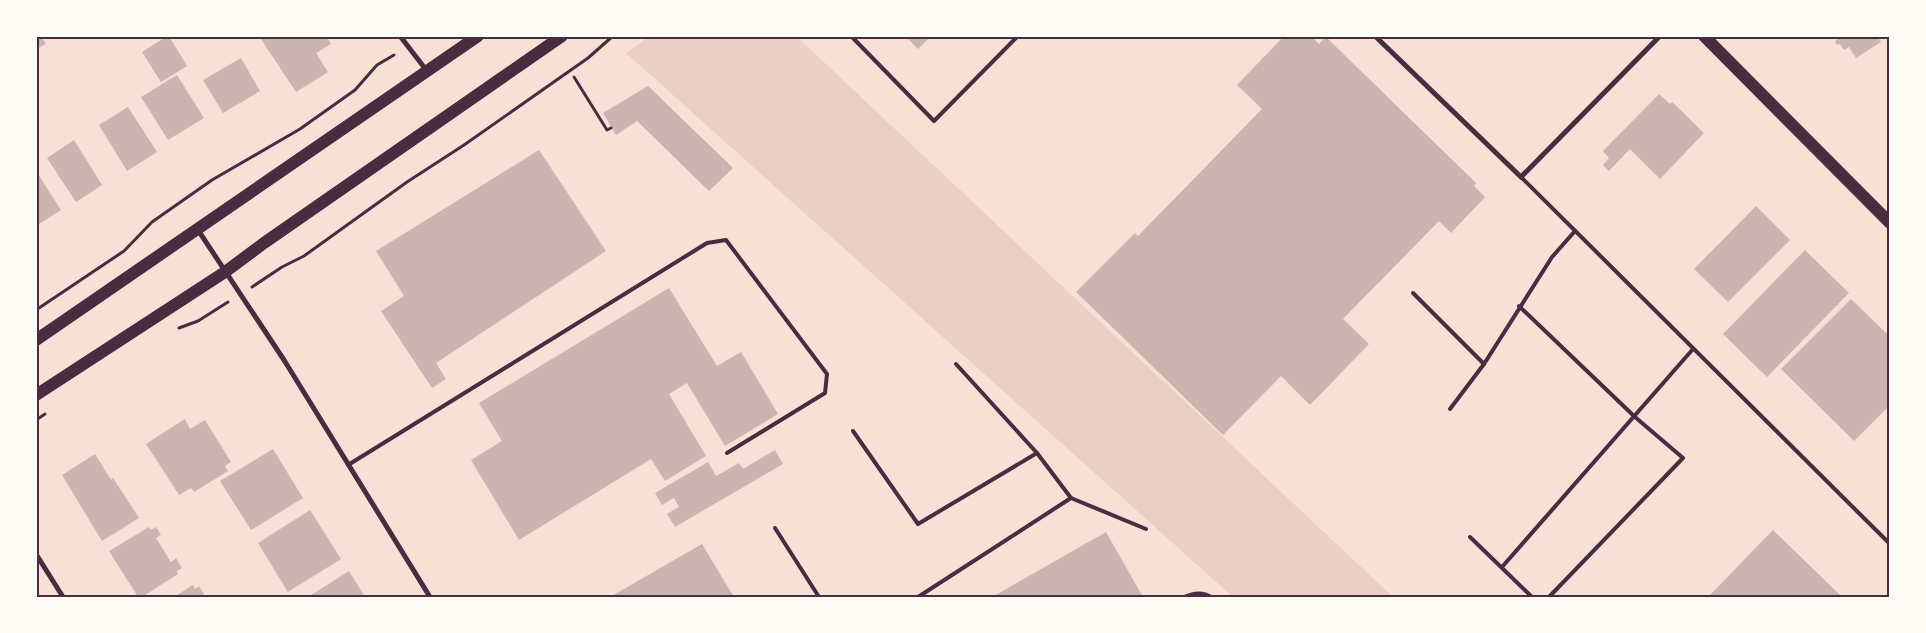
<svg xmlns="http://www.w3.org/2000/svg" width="1926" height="633" font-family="'IBM Plex Sans',sans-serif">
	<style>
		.green { fill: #ebcfc5 }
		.building { fill: #ccb4b1 }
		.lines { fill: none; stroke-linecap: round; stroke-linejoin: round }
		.path { stroke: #4a2c40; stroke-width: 3 }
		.service { stroke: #4a2c40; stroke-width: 4 }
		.minor { stroke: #4a2c40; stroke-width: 5 }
		.primary { stroke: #4a2c40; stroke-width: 12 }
		.neatline { fill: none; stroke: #4a2c40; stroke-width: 2 }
	</style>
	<rect width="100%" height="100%" fill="#f7e1d7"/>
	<polygon class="green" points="650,36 796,36 1393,597 1233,597 626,53"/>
	<g class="building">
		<polygon points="36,36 41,36 46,44 36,49"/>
		<polygon points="167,36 169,36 187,66 161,82 142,52"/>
		<polygon points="259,36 326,36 331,44 316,53 328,72 296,92"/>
		<polygon points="905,36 931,36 918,49"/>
		<polygon points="1284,36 1311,36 1319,44 1326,37 1476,183 1474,186 1485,197 1451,233 1439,221 1343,319 1369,344 1310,405 1281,376 1223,435 1076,292 1135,233 1138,236 1262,109 1237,85"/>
		<polygon points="1836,36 1877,36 1881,42 1856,58 1849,47 1844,50 1840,44 1837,45 1835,41 1838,39"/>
		<polygon points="241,58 260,91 223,113 203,80"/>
		<polygon points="177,75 204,118 168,140 141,97"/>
		<polygon points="648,86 733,168 709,191 637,121 616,135 603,113"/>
		<polygon points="1659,94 1670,104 1672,102 1704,133 1660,179 1630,149 1609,171 1603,165 1609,158 1603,151"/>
		<polygon points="128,107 157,152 127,171 99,125"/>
		<polygon points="74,140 102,185 76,202 47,158"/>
		<polygon points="539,150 606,251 436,363 446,379 432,388 381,311 404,296 376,251"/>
		<polygon points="36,171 61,210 36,226"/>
		<polygon points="1756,206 1790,240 1728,302 1694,269"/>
		<polygon points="1805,250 1849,293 1767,377 1723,334"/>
		<polygon points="669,288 717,366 741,352 778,414 725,446 687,383 669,394 706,456 665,481 651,459 519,540 471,460 502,441 479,403"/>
		<polygon points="1851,299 1890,337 1890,405 1854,441 1781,369"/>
		<polygon points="185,419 190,429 205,420 231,462 225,466 228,471 194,492 191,488 179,495 146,444"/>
		<polygon points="273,449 303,498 251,530 220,481"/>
		<polygon points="775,450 783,464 675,527 667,514 679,507 674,498 662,505 655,493 708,462 716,476 739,463 743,469"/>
		<polygon points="95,454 111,480 113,478 139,518 102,541 62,475"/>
		<polygon points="310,510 341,559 288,592 258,543"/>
		<polygon points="149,527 151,530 156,527 161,535 156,538 171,562 176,558 182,568 177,571 178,574 142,597 138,597 109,551"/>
		<polygon points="1773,530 1842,597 1708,597"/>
		<polygon points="1106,532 1143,597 992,597"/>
		<polygon points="702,544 734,597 610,597"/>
		<polygon points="349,571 365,597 308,597"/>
		<polygon points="193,585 195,589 199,586 204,594 199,597 174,597"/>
	</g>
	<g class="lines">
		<g class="path">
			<polyline points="574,77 607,130 611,128"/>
			<polyline points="252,287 282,267 304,256 407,182 464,145 588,58 613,36"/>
			<polyline points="36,310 124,251 152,222 212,180 300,129 355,90 377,65 394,55"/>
			<polyline points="179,328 198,321 228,302"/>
			<polyline points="36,420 45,414"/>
		</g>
		<g class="service">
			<polyline points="851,36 934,121 1018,36"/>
			<polyline points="1521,177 1890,544"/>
			<polyline points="1413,293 1484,364"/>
			<polyline points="1519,306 1635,417 1683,458 1549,597"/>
			<polyline points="956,364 1037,453"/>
			<polyline points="1450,409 1484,364 1552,257 1575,231"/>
			<polyline points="853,431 918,524 1037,453 1071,498"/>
			<polyline points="348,465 707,243 726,240 827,374 825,393 727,453"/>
			<polyline points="775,528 819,597"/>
			<polyline points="1470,537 1532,597"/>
			<polyline points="1502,567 1693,349"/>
			<polyline points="918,597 1071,498 1146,529"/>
			<path d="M1184 597C1193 593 1202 591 1211 597"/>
		</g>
		<g class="minor">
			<polyline points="400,36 427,71"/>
			<polyline points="1375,36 1521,177 1660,36"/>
			<polyline points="198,230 284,360 430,597"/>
			<polyline points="36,554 63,597"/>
		</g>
		<g class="primary">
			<polyline points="1704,36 1890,223"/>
			<polyline points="36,340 478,36"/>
			<polyline points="36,395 225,272 264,243 562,36"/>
		</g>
	</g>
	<rect width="1926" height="633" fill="none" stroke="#fffaf5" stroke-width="75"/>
	<rect x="38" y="38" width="1850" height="558" class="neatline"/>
</svg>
